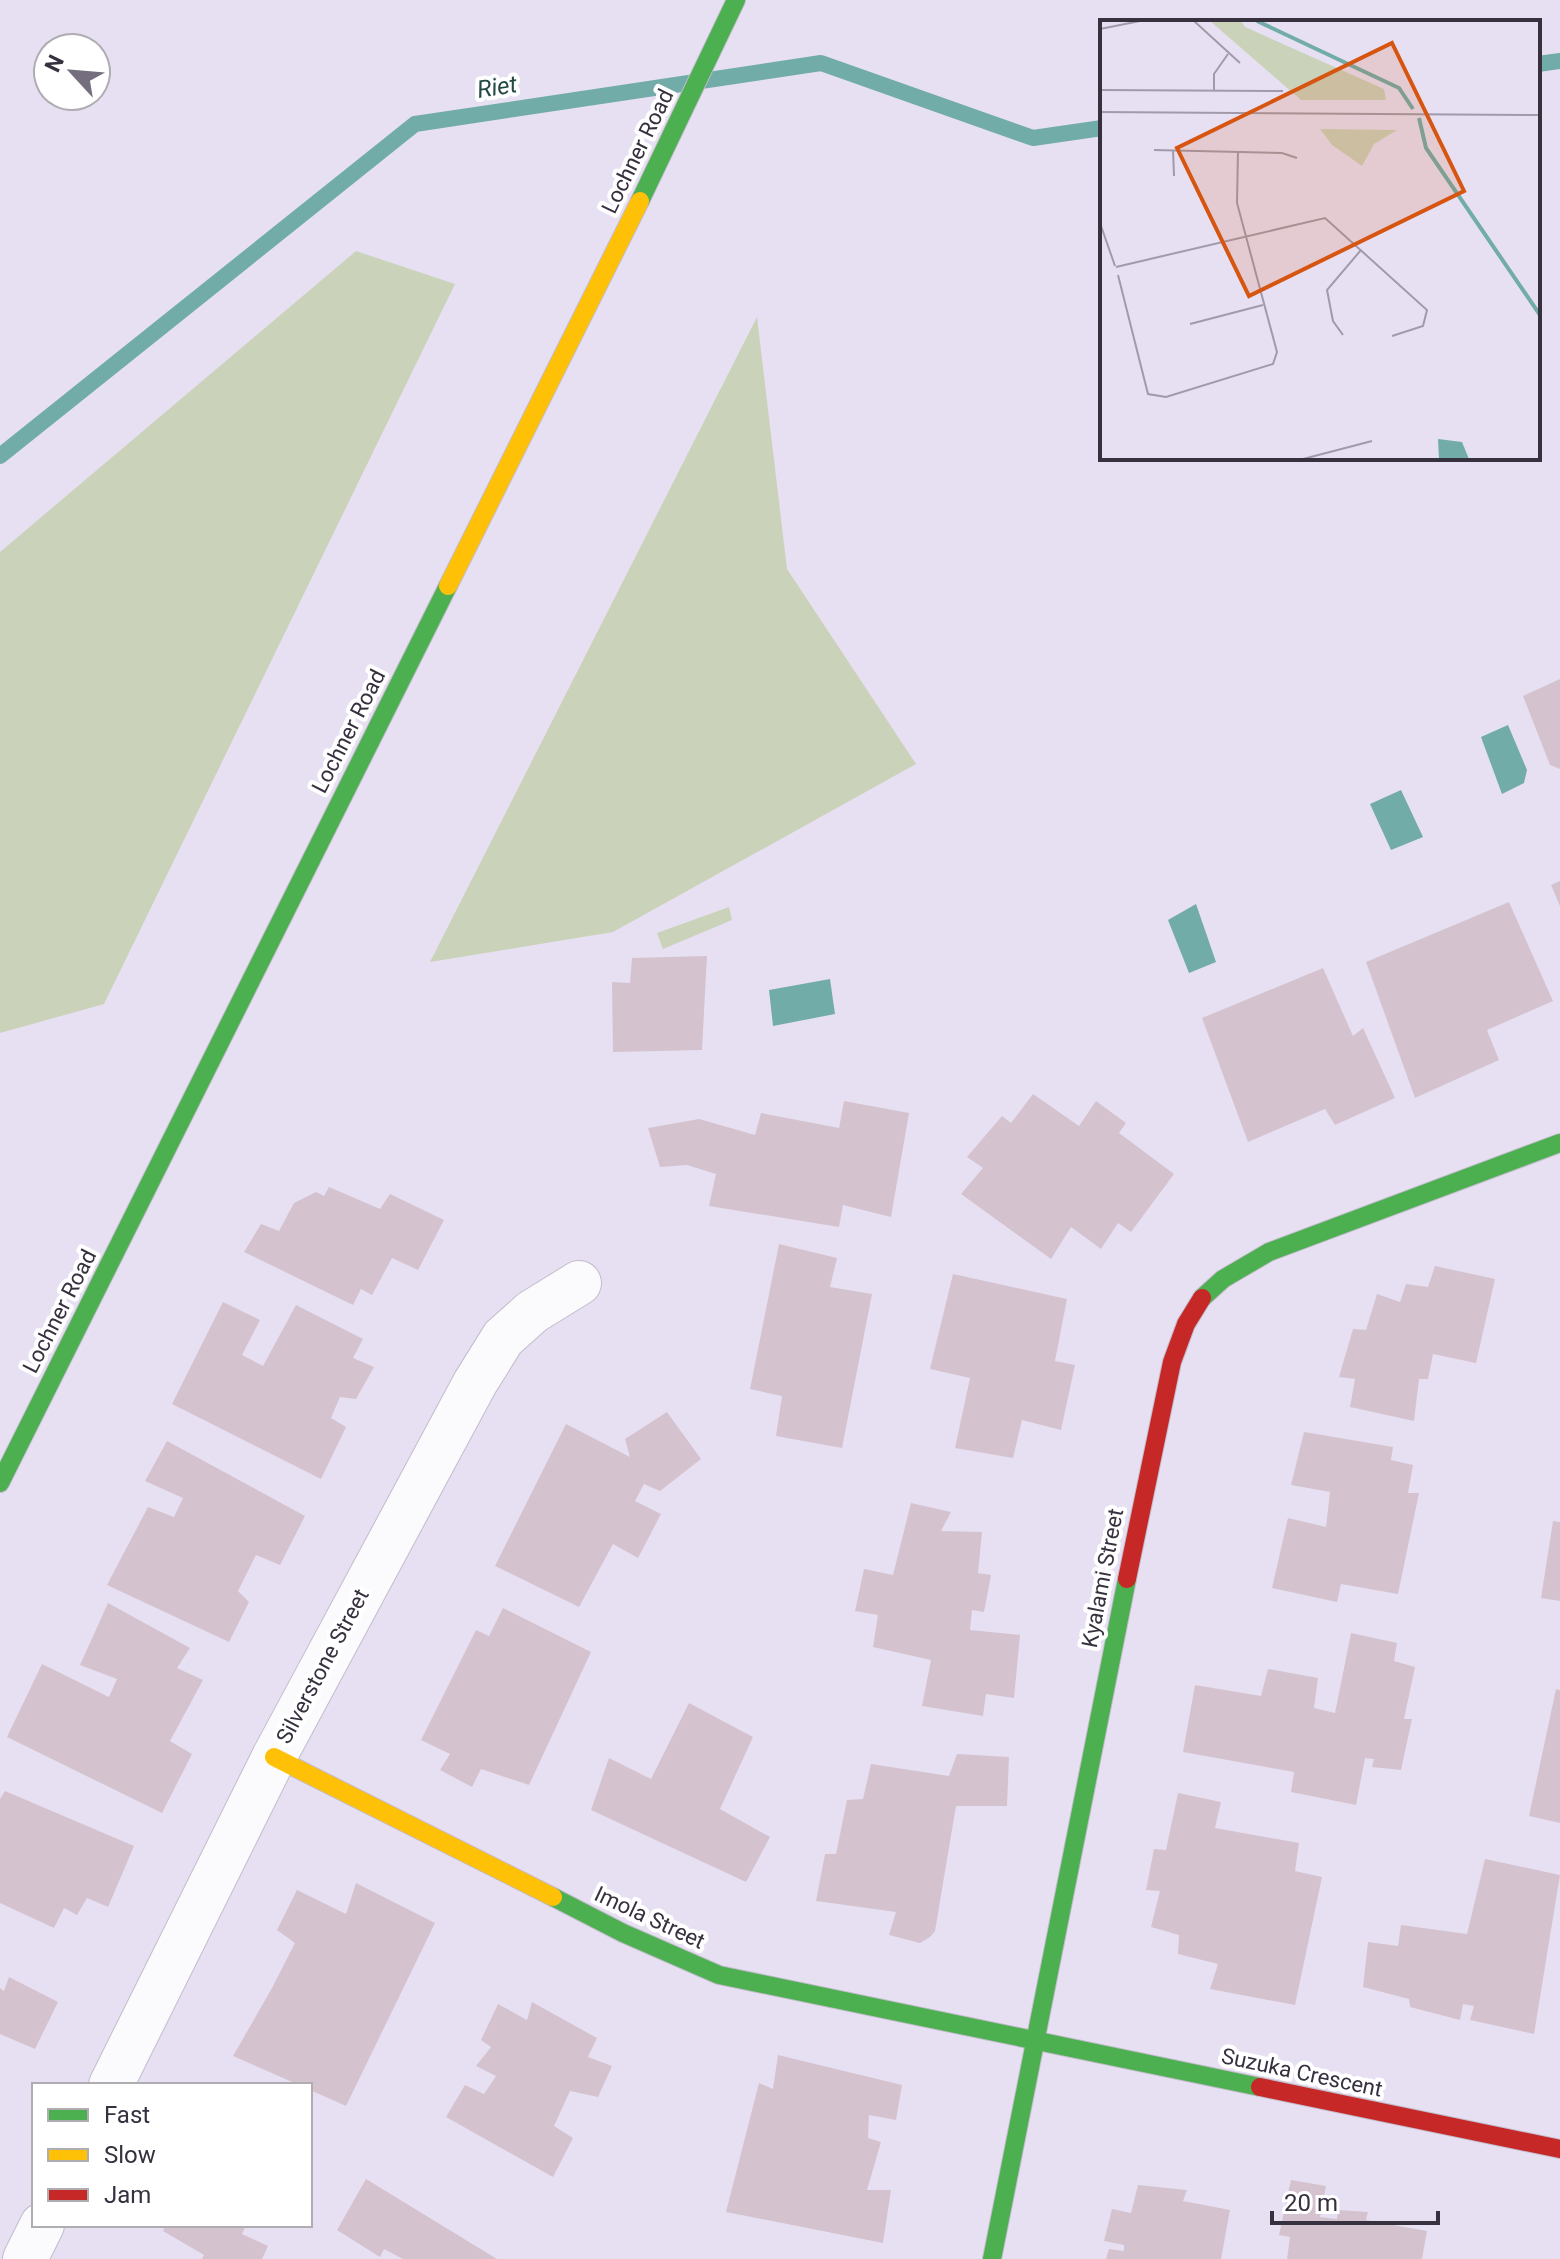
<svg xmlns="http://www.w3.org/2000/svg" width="1560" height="2259" font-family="Roboto,sans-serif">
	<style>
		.green { fill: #cbd2ba }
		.water { fill: #71aca8 }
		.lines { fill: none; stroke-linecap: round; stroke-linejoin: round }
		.stream { stroke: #71aca8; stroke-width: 16 }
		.building { fill: #d4c3cf }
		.street-casing { stroke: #c2bccb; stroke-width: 46 }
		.fast-casing { stroke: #c2bccb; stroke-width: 20 }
		.slow-casing { stroke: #c2bccb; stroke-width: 20 }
		.jam-casing { stroke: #c2bccb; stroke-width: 20 }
		.street { stroke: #fbfafd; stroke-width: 44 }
		.fast { stroke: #4caf50; stroke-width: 18 }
		.slow { stroke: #ffc107; stroke-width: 18 }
		.jam { stroke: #c62828; stroke-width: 18 }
		.labels { text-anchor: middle; stroke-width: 8; stroke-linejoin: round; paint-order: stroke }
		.street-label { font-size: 22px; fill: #36303f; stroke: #fff }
		.water-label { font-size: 24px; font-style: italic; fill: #214842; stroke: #fff }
		.inset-river { fill: none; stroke: #71aca8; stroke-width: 4 }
		.inset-road { fill: none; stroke: #a09aaa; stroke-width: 2 }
		.view { fill: #d65511; fill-opacity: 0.15; stroke: #d65511; stroke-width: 4 }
		.inset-edge { fill: none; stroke: #36303f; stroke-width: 4 }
	</style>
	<rect width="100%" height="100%" fill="#e7e0f2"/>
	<g class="green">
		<polygon points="356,251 455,284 104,1004 0,1033 0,552"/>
		<polygon points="757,317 787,569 916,764 613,932 430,962"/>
		<polygon points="729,907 732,920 663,949 657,933"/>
	</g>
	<g class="water">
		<polygon points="1508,725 1527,770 1524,783 1502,794 1481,737"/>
		<polygon points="1401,790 1423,837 1391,850 1370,804"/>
		<polygon points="1196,904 1216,962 1189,973 1168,920"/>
		<polygon points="830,979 835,1014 773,1026 769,990"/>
	</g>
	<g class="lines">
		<g class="stream">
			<polyline points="1538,64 1560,61"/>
			<polyline points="0,456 415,124 821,63 1033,138 1102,128"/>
		</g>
	</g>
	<g class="building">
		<polygon points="1560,679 1560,769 1550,765 1523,696"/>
		<polygon points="1560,881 1560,906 1551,885"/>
		<polygon points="1509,902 1553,1001 1487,1030 1499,1060 1415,1098 1366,962"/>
		<polygon points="707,956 702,1050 613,1052 612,982 630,983 632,958"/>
		<polygon points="1323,968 1353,1036 1363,1028 1395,1098 1335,1125 1325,1109 1248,1142 1202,1018"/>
		<polygon points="1033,1094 1079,1126 1096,1101 1126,1123 1119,1133 1174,1174 1131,1232 1118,1223 1101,1249 1071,1227 1051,1259 961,1194 983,1168 967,1157 1002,1116 1011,1123"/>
		<polygon points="844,1101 909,1113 891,1217 843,1205 839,1227 709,1206 716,1174 687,1165 660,1167 648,1128 699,1119 755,1135 761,1113 839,1128"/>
		<polygon points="329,1187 380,1209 390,1194 444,1220 418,1270 392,1258 372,1295 361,1289 353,1305 244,1252 261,1224 279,1231 294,1203 316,1192 324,1196"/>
		<polygon points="779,1244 837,1258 830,1287 872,1294 842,1448 776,1436 782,1396 750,1389"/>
		<polygon points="1435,1266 1495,1279 1476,1363 1433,1354 1428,1379 1419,1379 1414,1421 1350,1407 1355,1379 1339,1377 1353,1329 1366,1330 1377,1294 1400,1302 1406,1284 1428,1287"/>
		<polygon points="953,1274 1067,1299 1055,1361 1075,1365 1061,1430 1022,1420 1013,1458 955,1448 970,1378 930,1369"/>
		<polygon points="223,1302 260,1320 242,1355 263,1366 296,1305 363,1339 353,1358 374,1367 356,1399 340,1397 331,1418 346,1427 321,1479 172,1404"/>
		<polygon points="667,1412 701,1459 660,1491 644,1484 635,1501 661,1514 638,1558 613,1544 579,1607 495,1566 566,1424 630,1457 625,1439"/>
		<polygon points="1304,1432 1393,1447 1391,1460 1413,1465 1408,1493 1419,1493 1398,1594 1341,1584 1337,1602 1272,1588 1288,1518 1326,1527 1330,1492 1291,1485"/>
		<polygon points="167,1441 305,1516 280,1565 256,1555 238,1591 249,1602 229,1642 107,1585 148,1507 174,1517 183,1498 145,1481"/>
		<polygon points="911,1503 951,1512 941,1531 982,1532 978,1573 991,1575 984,1612 972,1610 970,1630 1020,1635 1014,1698 986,1694 983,1716 922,1706 931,1660 873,1647 878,1615 855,1611 864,1569 893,1575"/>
		<polygon points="1553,1521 1560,1522 1560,1601 1541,1598"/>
		<polygon points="108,1603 190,1648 177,1668 203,1680 170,1741 192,1754 162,1813 7,1737 42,1664 109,1697 117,1679 80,1665"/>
		<polygon points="503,1608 591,1652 529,1785 481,1769 472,1787 440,1770 450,1754 421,1740 476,1630 489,1636"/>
		<polygon points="1351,1633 1397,1643 1394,1661 1415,1667 1404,1719 1412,1719 1401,1770 1372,1767 1374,1759 1365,1758 1356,1805 1291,1792 1294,1772 1183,1752 1195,1685 1261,1696 1268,1669 1318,1678 1314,1708 1335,1713"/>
		<polygon points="1556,1689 1560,1690 1560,1823 1529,1816"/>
		<polygon points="689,1703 753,1737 720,1809 770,1837 746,1882 591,1810 609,1758 651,1779"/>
		<polygon points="957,1754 1009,1757 1007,1806 956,1806 935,1931 930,1937 920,1943 889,1935 896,1912 816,1901 825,1854 836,1854 847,1800 863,1799 871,1764 949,1776"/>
		<polygon points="5,1791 134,1846 108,1907 87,1898 77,1915 64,1908 54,1928 0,1903 0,1799"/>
		<polygon points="1178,1793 1221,1802 1215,1828 1299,1843 1295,1871 1322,1877 1295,2005 1210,1989 1218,1964 1178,1954 1179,1935 1151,1927 1160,1891 1146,1890 1154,1849 1166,1850"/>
		<polygon points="1485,1859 1560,1875 1534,2034 1470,2020 1474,2006 1463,2004 1460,2020 1410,2007 1409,1999 1363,1987 1368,1942 1398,1946 1401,1925 1467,1934"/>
		<polygon points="356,1883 435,1923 346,2106 310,2090 310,2085 299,2085 233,2056 272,1988 295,1943 277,1930 297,1890 346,1914"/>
		<polygon points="9,1977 58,2002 35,2049 0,2034 0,1988 4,1991"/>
		<polygon points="532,2002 597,2038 588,2057 612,2066 598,2097 570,2091 554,2126 573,2138 553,2177 446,2117 465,2085 484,2094 496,2076 476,2066 491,2047 481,2040 498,2004 527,2020"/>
		<polygon points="778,2055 902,2085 896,2120 869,2115 868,2138 881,2142 867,2190 891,2190 883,2243 726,2212 759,2083 773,2089"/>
		<polygon points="366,2179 497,2259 403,2259 384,2249 380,2257 337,2230"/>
		<polygon points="1291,2180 1326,2186 1320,2217 1337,2219 1338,2210 1368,2212 1366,2220 1427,2231 1422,2259 1287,2259 1290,2237 1279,2235"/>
		<polygon points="1138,2185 1187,2190 1183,2201 1230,2210 1221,2259 1106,2259 1109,2249 1124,2251 1124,2245 1104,2241 1112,2209 1131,2213"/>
		<polygon points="166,2225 246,2225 242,2234 268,2246 262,2259 202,2259 204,2255 163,2231"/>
	</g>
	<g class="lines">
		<g class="street-casing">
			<g id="street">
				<polyline points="111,2085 274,1757 475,1383 503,1338 532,1312 579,1283"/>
				<polyline points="25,2259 42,2225"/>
			</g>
		</g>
		<g class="fast-casing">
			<g id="fast">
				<polyline points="640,201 736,0"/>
				<polyline points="1202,1298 1223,1279 1269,1252 1560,1143"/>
				<polyline points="0,1483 448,586"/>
				<polyline points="553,1897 623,1933 719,1975 1260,2087"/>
				<polyline points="992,2259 1127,1579"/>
			</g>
		</g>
		<g class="slow-casing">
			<g id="slow">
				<polyline points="448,586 640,201"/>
				<polyline points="274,1757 553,1897"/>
			</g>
		</g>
		<g class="jam-casing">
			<g id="jam">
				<polyline points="1127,1579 1172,1362 1186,1324 1202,1298"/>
				<polyline points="1260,2087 1560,2149"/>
			</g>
		</g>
		<use href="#street" class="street"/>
		<use href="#fast" class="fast"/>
		<use href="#slow" class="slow"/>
		<use href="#jam" class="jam"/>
	</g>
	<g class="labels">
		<g class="street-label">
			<text transform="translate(637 151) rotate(-64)" y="8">Lochner Road</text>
			<text transform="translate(348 731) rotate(-63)" y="8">Lochner Road</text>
			<text transform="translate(59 1311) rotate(-63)" y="8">Lochner Road</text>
			<text transform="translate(1102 1578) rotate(-79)" y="8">Kyalami Street</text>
			<text transform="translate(322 1666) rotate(-62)" y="8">Silverstone Street</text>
			<text transform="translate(650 1917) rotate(25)" y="8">Imola Street</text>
			<text transform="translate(1302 2072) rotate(12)" y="8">Suzuka Crescent</text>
		</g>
		<g class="water-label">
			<text transform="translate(497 87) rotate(-9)" y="8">Riet</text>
		</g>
	</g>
	<g transform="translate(1100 20)">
		<rect width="440" height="440" fill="#e7e0f2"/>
		<path d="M110 1H141L145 7 284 69 286 80H201ZM220 109 297 110 274 124 262 146 232 125Z" fill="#cbd2ba"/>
		<path d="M338 419 362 422 369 439H339Z" fill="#71aca8"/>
		<path class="inset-river" d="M157 1 299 68 313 89M319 98 326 128 440 295"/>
		<path class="inset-road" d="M94 1 140 43M0 9 40 1M0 70 183 71M114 71V54L128 34M0 92 440 95M54 130 182 133 197 138M73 130 74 156M0 203 15 246M16 247 225 198 327 290 323 306 292 316M18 255 48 374 66 377 173 344 177 332 137 183 138 131M90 304 163 285M243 315 233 301 227 270 261 230M203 439 272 421"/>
		<path class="view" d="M292 23 364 171 149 276 77 128Z"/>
		<rect width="440" height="440" class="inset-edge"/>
	</g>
	<rect x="32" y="2083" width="280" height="144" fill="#ffffff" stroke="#afacb2" stroke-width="2"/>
	<rect x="48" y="2109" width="40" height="12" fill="#4caf50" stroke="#afacb2" stroke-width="2"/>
	<text x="104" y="2123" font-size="24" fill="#36303f">Fast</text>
	<rect x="48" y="2149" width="40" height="12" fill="#ffc107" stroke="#afacb2" stroke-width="2"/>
	<text x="104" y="2163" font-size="24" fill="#36303f">Slow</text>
	<rect x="48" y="2189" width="40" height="12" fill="#c62828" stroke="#afacb2" stroke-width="2"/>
	<text x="104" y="2203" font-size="24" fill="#36303f">Jam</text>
	<g transform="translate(72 72) rotate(296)"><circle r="38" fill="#ffffff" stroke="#afacb2" stroke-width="2"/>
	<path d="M0-6L14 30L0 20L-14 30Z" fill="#746e7e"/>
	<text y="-12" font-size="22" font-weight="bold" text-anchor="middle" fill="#36303f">N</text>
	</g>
	<path d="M1272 2211v12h166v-12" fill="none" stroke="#36303f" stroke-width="4"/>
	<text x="1284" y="2211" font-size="24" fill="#36303f" stroke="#ffffff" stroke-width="6" paint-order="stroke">20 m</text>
</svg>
